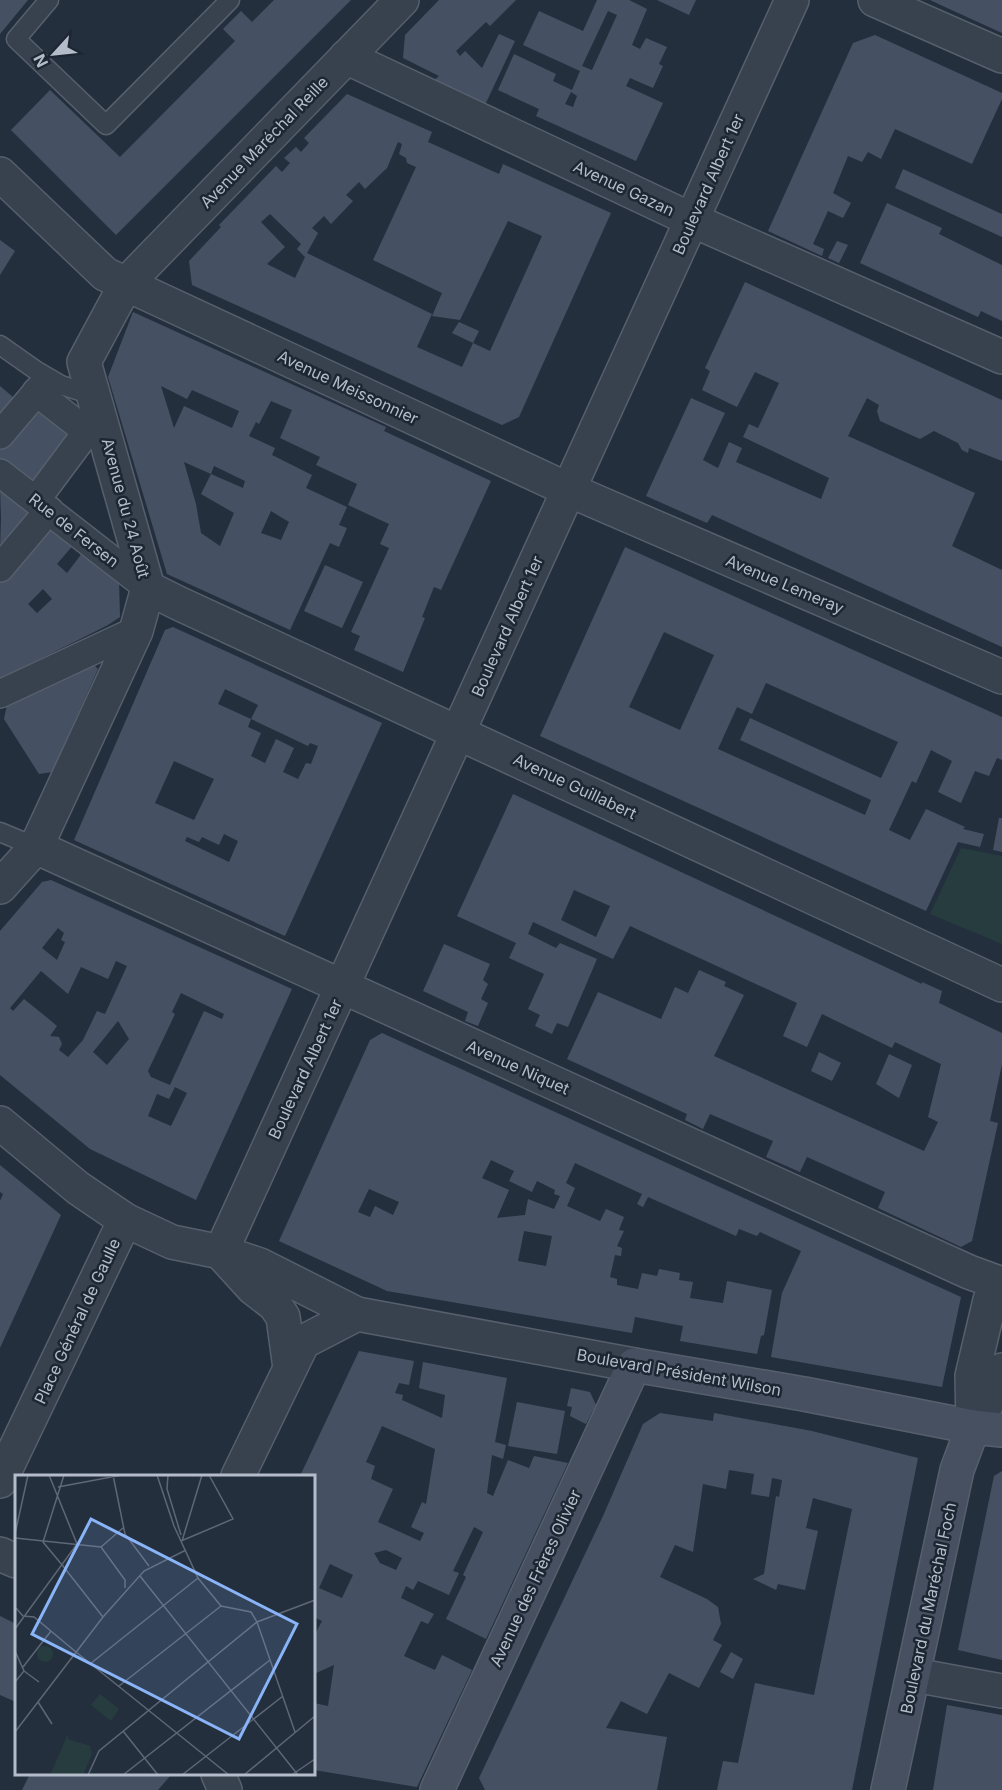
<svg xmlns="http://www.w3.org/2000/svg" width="1002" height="1790" font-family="Inter,sans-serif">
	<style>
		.green { fill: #263c3f }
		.building { fill: #455162; fill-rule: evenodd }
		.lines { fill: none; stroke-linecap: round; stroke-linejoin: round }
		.service-casing { stroke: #565f6c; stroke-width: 21 }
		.pedestrian-casing { stroke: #565f6c; stroke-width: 30 }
		.minor-casing { stroke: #565f6c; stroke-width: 36 }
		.tertiary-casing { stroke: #565f6c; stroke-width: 36 }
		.secondary-casing { stroke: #565f6c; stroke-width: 36 }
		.service { stroke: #38414e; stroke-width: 18 }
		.pedestrian { stroke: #38414e; stroke-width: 27 }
		.minor { stroke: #38414e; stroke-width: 33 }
		.tertiary { stroke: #38414e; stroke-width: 33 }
		.secondary { stroke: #465061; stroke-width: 33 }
		.labels { text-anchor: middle; stroke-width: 5; stroke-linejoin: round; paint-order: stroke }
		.street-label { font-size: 16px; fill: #b4bcc9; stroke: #1d2633 }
		.inset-road { fill: none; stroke: #5e6776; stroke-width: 1.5 }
		.view { fill: #8ab4f8; fill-opacity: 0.15; stroke: #8ab4f8; stroke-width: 3 }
		.inset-edge { fill: none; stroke: #b4bcc9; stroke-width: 3 }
	</style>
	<rect width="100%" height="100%" fill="#242f3e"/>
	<polygon class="green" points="961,848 1002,856 1002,944 930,914"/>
	<g class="building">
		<polygon points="0,0 28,0 0,34"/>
		<polygon points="274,0 351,0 116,235 11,130 50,90 120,157 235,41 223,29 241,11 252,22"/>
		<polygon points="439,0 516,0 490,26 486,22 456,51 460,56 465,51 482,68 499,34 515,41 485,105 432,82 439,76 403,58 405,35"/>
		<path d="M597 0H629L647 9 632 45 640 49 646 38 667 47 659 64 663 66 653 88 630 78 626 86 663 103 636 161 536 116 539 109 498 90 514 54 556 74 553 81 572 90 580 71 523 45 539 11 583 31ZM608 11 617 15 592 70 582 66ZM571 92 577 96 573 107 565 104Z"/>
		<polygon points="657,0 696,0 689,15"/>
		<polygon points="930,0 1002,0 1002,33 945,7"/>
		<polygon points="875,35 1002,93 1002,99 972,164 895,129 881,159 868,152 862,162 848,156 833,193 851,203 843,218 828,211 813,244 824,249 822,256 768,231 853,43"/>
		<path d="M347 94 432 132 428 142 499 174 503 164 611 213 519 417 502 425 192 285 189 261 221 227 219 225 276 166 282 172 290 163 284 158 296 147 301 152 309 143 304 138ZM398 142 402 144 399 154 406 158 407 163 416 167 373 260 442 293 432 316 460 320 508 221 542 236 490 351 473 343 462 367 417 347 432 314 307 253 318 233 312 228 324 216 331 224 353 201 346 195 359 182 365 189 387 168ZM270 214 301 244 297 249 305 257 295 278 267 264 285 247 261 222Z"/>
		<polygon points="903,169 1002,214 1002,237 895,188"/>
		<polygon points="887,203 942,228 939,234 1002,265 1002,321 981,311 978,317 860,263"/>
		<polygon points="0,240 15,251 0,275"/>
		<polygon points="837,241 848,245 839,263 828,258"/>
		<polygon points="745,282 1002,400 1002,461 969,448 968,453 962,450 958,443 934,431 920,439 880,421 877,411 879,405 867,398 848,436 975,493 952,546 1002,570 1002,647 712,515 707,523 646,496 691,398 725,413 703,460 718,468 729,442 742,448 736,462 821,499 829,478 743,437 749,424 758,428 779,383 755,372 737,407 702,390 710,371 705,368"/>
		<path d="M133 312 386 427 384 431 491 481 441 590 434 587 422 617 425 618 403 672 354 650 360 636 351 632 389 548 380 544 389 524 348 505 357 484 316 465 320 457 280 438 292 410 271 401 259 424 256 422 249 436 275 448 272 455 312 475 306 488 347 507 339 525 347 528 339 547 330 543 290 630 167 574 108 377ZM161 386 187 399 192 390 239 411 232 428 184 406 174 428ZM184 462 211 474 214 466 245 481 243 488 211 474 201 494 234 513 220 546 201 533 196 504ZM271 511 289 522 281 540 261 533Z"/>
		<polygon points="459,322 479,331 473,343 452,333"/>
		<polygon points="0,386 20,403 0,426"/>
		<polygon points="35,407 77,438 37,492 0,462 0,447"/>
		<polygon points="0,485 35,511 0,552 1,518"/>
		<path d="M49 522 75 543 57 564 67 573 83 552 119 581 120 617 108 625 0 679V582ZM43 589 52 599 37 613 28 604Z"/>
		<path d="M625 547 1002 717V760L997 758 989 776 975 771 961 803 938 792 952 761 931 750 916 783 912 781 889 830 910 840 926 809 965 827 963 829 984 834 980 847 958 842 926 911 540 736ZM664 632 714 655 680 730 629 707ZM766 683 898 742 881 778 750 718 740 740 871 800 865 815 718 749 737 707 752 714Z"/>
		<polygon points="325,565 363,582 342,628 304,611"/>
		<path d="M173 627 382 723 285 936 74 840 165 630ZM225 689 258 705 251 719 218 704ZM251 719 308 746 310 743 318 746 311 764 306 763 298 779 283 772 294 748 276 739 265 763 251 756 261 733 248 727ZM174 761 214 779 194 820 155 803ZM224 834 238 841 229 862 185 841 187 837 199 842 202 837 219 845Z"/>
		<polygon points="92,663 98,669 52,772 39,774 4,719 7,705"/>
		<path d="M513 794 922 984V982L942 991 939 1003 1002 1033V1064L990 1121 998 1123 972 1241 961 1247 878 1208 885 1192 807 1157 800 1172 766 1157 773 1141 710 1114 703 1129 685 1120 687 1114 567 1059 598 992 661 1019 675 987 688 993 699 970 726 982 724 986 744 995 714 1056 924 1151 938 1122 928 1117 941 1064 895 1042 892 1048 822 1014 807 1047 783 1036 797 1003 630 926 613 959 533 922 528 934 556 948 560 943 597 959 568 1027 557 1023 552 1034 535 1026 540 1015 528 1009 544 974 509 958 516 943 457 916ZM574 890 610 906 596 937 561 920Z"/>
		<polygon points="999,818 1002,818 1002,852 993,850"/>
		<path d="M51 880 292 989 196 1200 90 1149 0 1075V931L42 882ZM58 928 64 933 61 940 65 942 57 960 42 948ZM116 961 127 966 105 1014 97 1011 83 1040 68 1057 59 1050 62 1044 59 1037 50 1036 57 1026 50 1020 24 999 13 1011 10 1008 41 971 68 994 81 967 108 979ZM181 993 224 1014 222 1019 204 1011 170 1085 151 1077 148 1071 175 1014 172 1012ZM118 1021 129 1039 107 1065 93 1052ZM175 1087 187 1093 171 1126 148 1116 157 1094 169 1099Z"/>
		<polygon points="444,944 490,964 483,980 488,984 481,999 488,1003 478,1026 465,1021 468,1012 423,991"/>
		<path d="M382 1033 961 1297 942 1387 771 1357 782 1293 801 1251 760 1232 757 1236 739 1229 736 1236 648 1197 643 1207 637 1204 642 1194 575 1163 566 1183 575 1188 567 1206 600 1221 606 1209 624 1217 619 1230 624 1231 617 1246 622 1248 621 1256 615 1255 610 1277 617 1279V1285L638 1289 642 1273 657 1276 659 1269 680 1273 679 1280 693 1282 690 1298 723 1303 727 1281 772 1290 764 1335 761 1336 757 1354 680 1341 683 1326 635 1317 632 1333 387 1291 279 1241 370 1040ZM491 1160 514 1171 509 1181 532 1192 537 1181 555 1190 554 1194 560 1196 554 1209 528 1199 525 1215 497 1218 509 1190 482 1178ZM369 1189 399 1202 393 1215 375 1206 370 1217 358 1212ZM524 1231 552 1236 546 1266 518 1261Z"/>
		<polygon points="819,1052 841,1063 832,1081 811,1071"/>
		<polygon points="889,1054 912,1065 899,1098 876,1084"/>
		<polygon points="0,1165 61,1215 0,1348 0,1201 3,1194 0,1192"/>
		<path d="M359 1351 414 1361 409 1385 399 1383 395 1393 403 1395 402 1400 442 1418 445 1395 419 1388 423 1362 507 1378 495 1442 506 1445 503 1459 492 1455 487 1493 493 1496 508 1460 529 1468 534 1456 568 1463 486 1639 446 1619 466 1577 463 1575 483 1532 474 1527 453 1571 459 1573 449 1595 418 1581 413 1590 406 1586 401 1598 434 1614 428 1624 421 1621 404 1656 435 1670 442 1655 472 1670 417 1787 314 1770V1703L328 1706 334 1665 314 1674V1636L322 1621 316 1618 314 1624V1476H300ZM382 1426 435 1449 426 1504 422 1502 411 1527 424 1533 420 1541 378 1522 393 1489 371 1479 375 1466 366 1462ZM386 1550 402 1558 396 1570 380 1563 374 1553ZM330 1564 353 1575 342 1598 319 1588Z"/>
		<polygon points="571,1388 590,1392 596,1405 586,1424 570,1416 572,1407 567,1406"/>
		<polygon points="517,1402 565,1411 557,1454 508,1446"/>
		<polygon points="660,1413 713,1421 714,1413 812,1431 918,1458 852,1790 717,1790 723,1761 738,1763 755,1683 814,1695 852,1509 813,1498 806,1528 818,1531 805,1590 778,1584 776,1590 753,1579 764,1574 776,1496 779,1497 782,1480 772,1478 769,1497 751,1494 754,1474 729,1470 726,1489 703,1484 693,1552 675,1545 660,1577 707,1599 718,1607 721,1624 713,1640 722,1645 699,1688 669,1673 647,1714 621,1701 606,1728 667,1737 657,1790 485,1790 479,1778 603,1516 643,1424"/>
		<polygon points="1002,1471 1002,1660 958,1650 994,1476"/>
		<polygon points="0,1616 16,1624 16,1702 0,1695"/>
		<polygon points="731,1652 743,1659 733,1679 720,1672"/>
		<polygon points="947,1705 1002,1715 1002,1790 933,1790"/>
		<polygon points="30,1774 170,1774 171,1775 158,1790 22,1790"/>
	</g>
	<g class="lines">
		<g class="service-casing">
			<g id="service">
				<polyline points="49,0 16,39 106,125 230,0"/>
				<polyline points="0,345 37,371 61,385 92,395"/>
				<polyline points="0,832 36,847"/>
			</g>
		</g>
		<g class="pedestrian-casing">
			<g id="pedestrian">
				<polyline points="36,392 85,430"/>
				<polyline points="0,435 40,388"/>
				<polyline points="0,473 148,588"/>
				<polyline points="36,500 83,437 89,419"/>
				<polyline points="0,568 49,510"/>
				<polyline points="0,694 124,636 132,640"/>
			</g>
		</g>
		<g class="minor-casing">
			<g id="minor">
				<polyline points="875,0 1002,56"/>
				<polyline points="346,57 692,220 1002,357"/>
				<polyline points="0,174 105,274 126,284 569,490 1002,677"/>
				<polyline points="148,588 178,603 1002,985"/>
				<polyline points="36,847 969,1272 1002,1284"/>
				<polyline points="0,887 36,847 136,631 148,588 84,362 126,284 402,0"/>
				<polyline points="0,1123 78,1188 125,1220"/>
				<polyline points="914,1675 1002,1691"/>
			</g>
		</g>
		<g class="tertiary-casing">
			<g id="tertiary">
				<polyline points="221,1252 792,0"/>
				<polyline points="222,1254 253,1288 275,1305 283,1317 290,1368"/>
				<polyline points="973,1427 972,1376 990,1300 1002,1289"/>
				<polyline points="973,1427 999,1383 1002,1370"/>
				<polyline points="238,1476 303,1342 357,1314"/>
				<polyline points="0,1481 125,1220 172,1242 221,1252 260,1265 357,1314 634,1365"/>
				<polyline points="0,1554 16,1561"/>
				<polyline points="218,1774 225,1790"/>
			</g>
		</g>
		<g class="secondary-casing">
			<g id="secondary">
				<polyline points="437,1790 634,1365 804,1394 973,1427 1002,1430"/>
				<polyline points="888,1790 957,1470 973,1427"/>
			</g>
		</g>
		<use href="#service" class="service"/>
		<use href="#pedestrian" class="pedestrian"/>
		<use href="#minor" class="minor"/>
		<use href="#tertiary" class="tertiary"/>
		<use href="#secondary" class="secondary"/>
	</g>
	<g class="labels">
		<g class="street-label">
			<text transform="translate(264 142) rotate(-46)" y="6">Avenue Maréchal Reille</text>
			<text transform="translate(708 184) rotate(-66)" y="6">Boulevard Albert 1er</text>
			<text transform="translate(624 188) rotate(25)" y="6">Avenue Gazan</text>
			<text transform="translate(348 387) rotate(25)" y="6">Avenue Meissonnier</text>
			<text transform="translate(126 508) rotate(75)" y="6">Avenue du 24 Août</text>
			<text transform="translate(74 530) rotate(38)" y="6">Rue de Fersen</text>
			<text transform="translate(785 584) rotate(23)" y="6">Avenue Lemeray</text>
			<text transform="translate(507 626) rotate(-66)" y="6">Boulevard Albert 1er</text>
			<text transform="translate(575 786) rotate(25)" y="6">Avenue Guillabert</text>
			<text transform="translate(518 1067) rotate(24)" y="6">Avenue Niquet</text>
			<text transform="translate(305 1069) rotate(-65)" y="6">Boulevard Albert 1er</text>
			<text transform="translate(77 1321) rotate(-65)" y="6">Place Général de Gaulle</text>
			<text transform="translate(679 1372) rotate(10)" y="6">Boulevard Président Wilson</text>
			<text transform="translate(535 1578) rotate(-65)" y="6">Avenue des Frères Olivier</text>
			<text transform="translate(928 1608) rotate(-78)" y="6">Boulevard du Maréchal Foch</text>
		</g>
	</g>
	<g transform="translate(15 1475)">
		<rect width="300" height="300" fill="#242f3e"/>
		<path d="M22 179a8 8 0 1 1 16 0a8 8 0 1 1-16 0ZM85 219 104 234 96 246 76 230ZM53 259V264L75 271 77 279 68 300H35Z" fill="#263c3f"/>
		<path class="inset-road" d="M98 0 110 59 134 91M142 0 159 51 183 103 206 131 236 137 242 147 280 257M153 0 152 14 166 60M43 12 107 0M0 59 13 0M0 63 86 72M166 66 218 44 194 0M167 66 187 0M86 72 110 105V113M86 72 108 53M48 91 28 67 49 0M125 101 283 300M1 133 8 141 19 142 61 177M88 142 129 96 171 75M0 154 62 69 34 0M0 176 9 196 0 207M61 177 214 300M75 189 183 103M8 192 36 156M9 196 24 207M104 211 206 131M23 227 37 249M108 256 143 300M0 257 88 142 48 91M278 299 300 284M73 300 84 276 242 147 300 125M108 300 255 185M167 300 268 221M229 300 300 241"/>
		<path class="view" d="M76 44 282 149 224 264 17 159Z"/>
		<rect width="300" height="300" class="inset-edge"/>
	</g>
	<g transform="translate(54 54) rotate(243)" stroke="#1d2633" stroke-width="4.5" paint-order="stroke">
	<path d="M0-4.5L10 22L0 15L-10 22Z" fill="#b4bcc9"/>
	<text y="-9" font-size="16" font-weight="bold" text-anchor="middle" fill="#b4bcc9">N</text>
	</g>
</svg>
